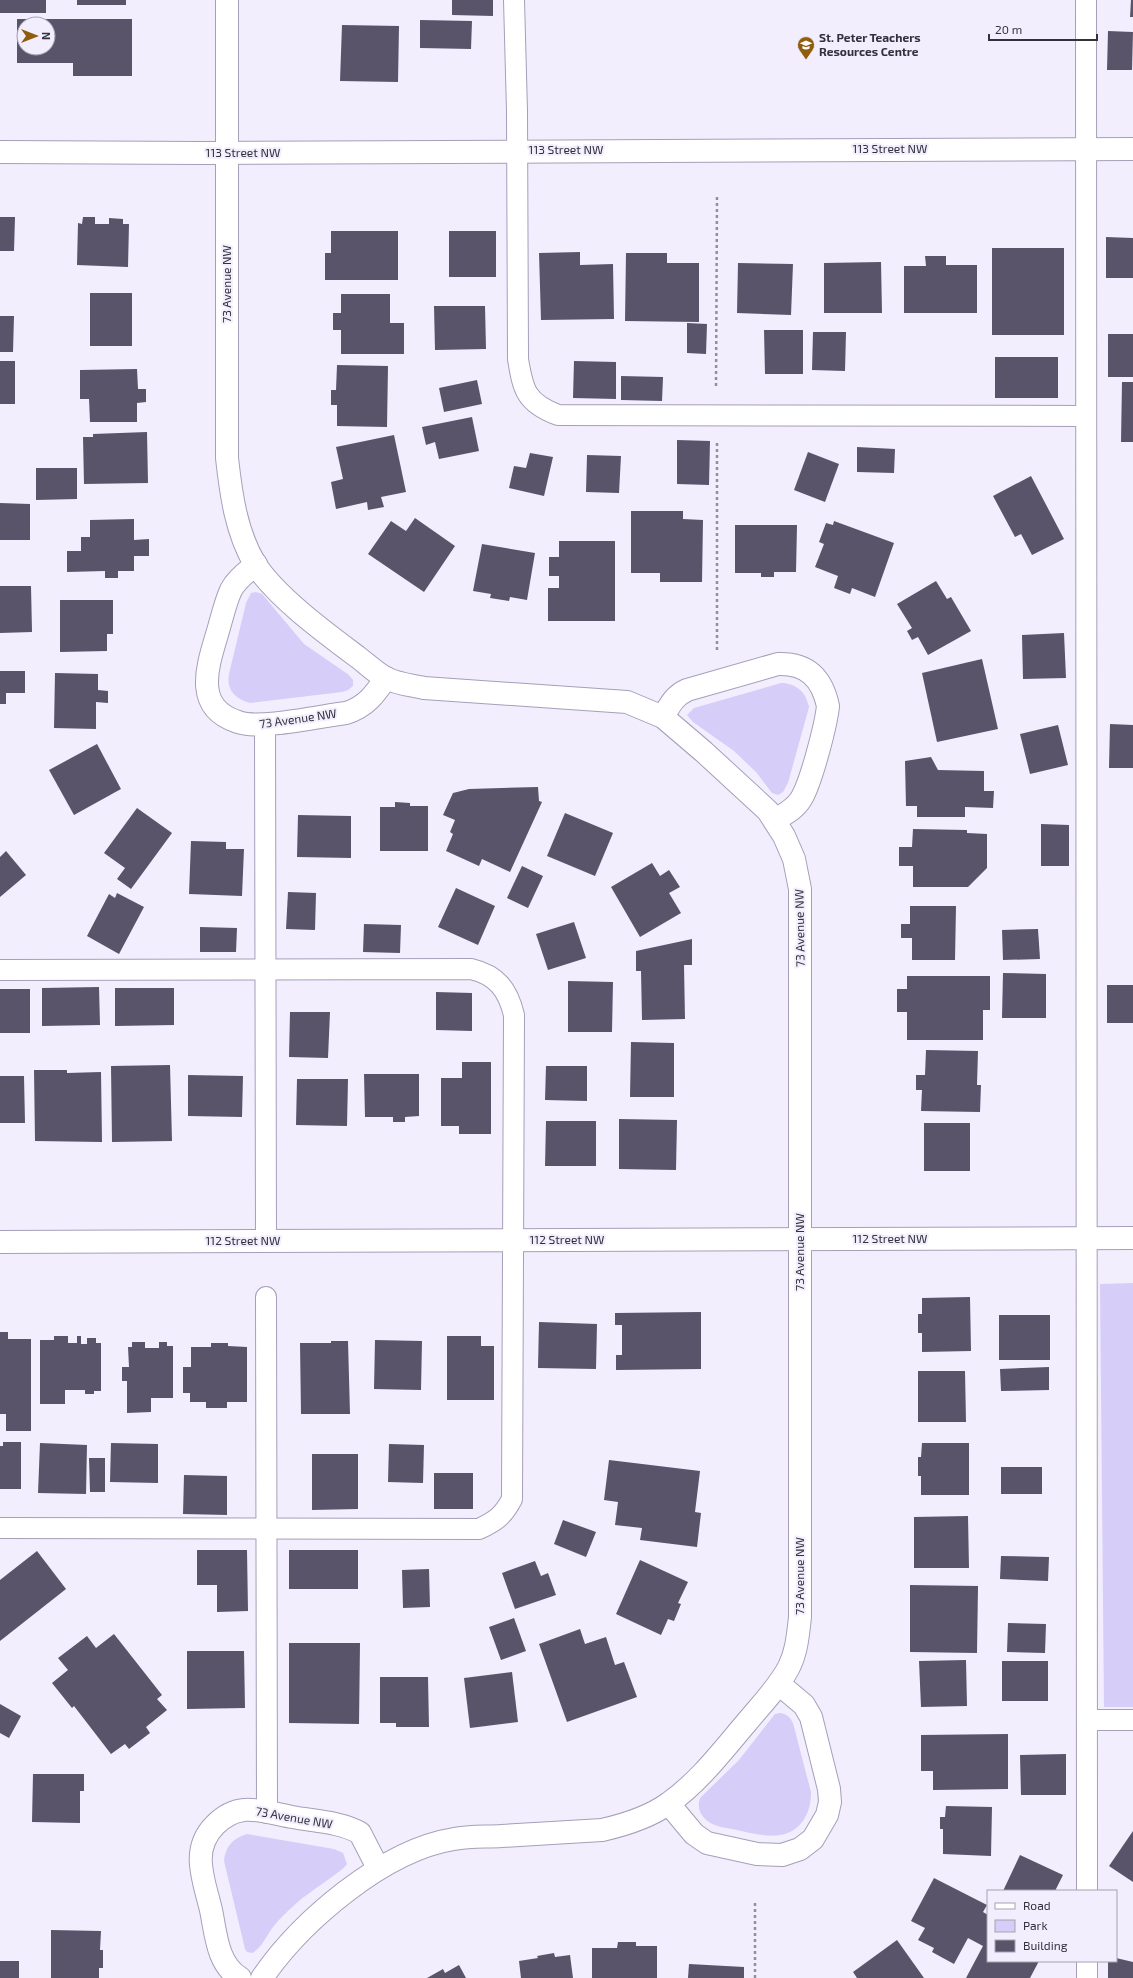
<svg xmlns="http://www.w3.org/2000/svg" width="1133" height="1978" font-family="'Exo 2',sans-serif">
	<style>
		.green { fill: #d7cdf9 }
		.building { fill: #59546a; fill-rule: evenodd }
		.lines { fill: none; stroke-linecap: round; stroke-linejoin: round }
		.service-casing { stroke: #a59fb8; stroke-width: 22 }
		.minor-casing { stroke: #a59fb8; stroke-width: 24 }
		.path { stroke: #928f9b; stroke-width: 2.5; stroke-dasharray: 3 3; stroke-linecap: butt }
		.service { stroke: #fff; stroke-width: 20 }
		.minor { stroke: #fff; stroke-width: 22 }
		.labels { text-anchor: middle; stroke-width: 4; stroke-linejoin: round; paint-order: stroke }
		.poi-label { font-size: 12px; font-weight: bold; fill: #33313b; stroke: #f2eefe; text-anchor: start }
		.street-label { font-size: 12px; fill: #33313b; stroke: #f2eefe }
	</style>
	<rect width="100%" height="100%" fill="#f2eefe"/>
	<g class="green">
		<path d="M256 592 262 594 304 644 349 675 353 680V686L348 690 342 692 250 703C235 699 226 690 229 674L246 603 251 593Z"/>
		<path d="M781 683C796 683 806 692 809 707L788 783 783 792 778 795 772 793 756 772 734 751 693 722 687 715 694 708Z"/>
		<polygon points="1133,1283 1133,1707 1104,1707 1100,1284"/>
		<path d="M780 1713C787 1714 790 1717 793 1723L811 1792C811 1803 809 1812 803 1821 787 1843 760 1835 737 1830 727 1828 714 1827 706 1820 699 1813 697 1806 700 1798L739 1760 775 1714Z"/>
		<path d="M247 1834 334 1849 343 1853 347 1864C344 1870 308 1893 299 1901 290 1909 280 1918 273 1927 266 1936 262 1948 252 1953L247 1952 245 1949 224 1861C225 1847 233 1838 247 1834Z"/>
	</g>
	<g class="building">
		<rect x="0" y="0" width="46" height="13"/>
		<rect x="77" y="0" width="49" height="5"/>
		<polygon points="452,0 493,0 493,16 452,15"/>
		<polygon points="1131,0 1133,0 1133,17 1130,17"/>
		<path d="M17 19H132V76H73V63H17ZM24 24H48V48H24Z"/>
		<polygon points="420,20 472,21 471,49 420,48"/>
		<polygon points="342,25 399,26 398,82 340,81"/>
		<polygon points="1108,31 1133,32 1132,70 1107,70"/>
		<polygon points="0,217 15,217 14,251 0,251"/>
		<polygon points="83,217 95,217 95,224 109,224 109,218 123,219 123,224 129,224 128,267 77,265 78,223 82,224"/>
		<polygon points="331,231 398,231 398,280 325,280 325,253 331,253"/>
		<rect x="449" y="231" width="47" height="46"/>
		<polygon points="1106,237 1133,238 1133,278 1106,278"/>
		<rect x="992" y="248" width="72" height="87"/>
		<polygon points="580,252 580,265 613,264 614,319 541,320 539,253"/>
		<polygon points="626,253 667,253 667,263 699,263 699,322 625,321"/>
		<polygon points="925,256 946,256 946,265 977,265 977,313 904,313 904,266 926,266"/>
		<polygon points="881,262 882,313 824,313 824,263"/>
		<polygon points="738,263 793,264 791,315 737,313"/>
		<rect x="90" y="293" width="42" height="53"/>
		<polygon points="341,294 390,294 390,323 404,323 404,354 341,354 341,330 333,330 333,313 341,313"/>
		<polygon points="434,306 485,306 486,349 435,350"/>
		<polygon points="0,316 14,316 13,352 0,352"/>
		<polygon points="687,323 707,324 706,354 687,353"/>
		<polygon points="764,330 803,330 803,374 765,374"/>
		<polygon points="813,332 846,332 845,371 812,370"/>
		<rect x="1108" y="334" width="25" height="43"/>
		<rect x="995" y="357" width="63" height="41"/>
		<rect x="0" y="361" width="15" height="43"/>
		<polygon points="574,361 616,362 616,399 573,398"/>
		<polygon points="337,365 388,366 387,427 337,426 337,405 331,405 331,390 336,390"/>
		<polygon points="137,369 138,389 146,389 146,402 137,403 137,422 90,422 89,399 80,399 80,370"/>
		<polygon points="621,376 663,377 662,401 621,400"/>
		<polygon points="477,380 482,404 444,412 439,388"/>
		<polygon points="1122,382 1133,382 1133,442 1121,442"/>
		<polygon points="472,417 479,451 439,459 435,442 426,445 422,427"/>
		<polygon points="147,432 148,483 84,484 83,437 93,437 93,434"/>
		<polygon points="394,435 406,492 381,497 384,507 368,510 367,502 336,509 331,482 343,479 336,447"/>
		<polygon points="677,440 710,441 709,485 677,484"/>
		<polygon points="857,447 895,449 894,473 857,472"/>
		<polygon points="808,452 839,464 825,502 794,490"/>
		<polygon points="530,453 553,457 544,496 509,488 514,466 526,468"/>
		<polygon points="587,455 621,456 619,493 586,492"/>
		<polygon points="36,468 77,468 77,499 36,500"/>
		<polygon points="1031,476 1064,539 1032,555 1021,534 1015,537 993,496"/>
		<polygon points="0,503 30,504 30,540 0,540"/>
		<polygon points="631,511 683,511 683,519 703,520 702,582 660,582 660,573 631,573"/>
		<polygon points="415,518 455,546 424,592 368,554 391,521 406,531"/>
		<polygon points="134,519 134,540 149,539 149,556 134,556 134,571 118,571 118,578 105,578 105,571 67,572 67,551 81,551 81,537 90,537 90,520"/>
		<polygon points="834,521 894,543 875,597 852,588 850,594 834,588 838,576 815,567 824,544 819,542 826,523 833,525"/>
		<polygon points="735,525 797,525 796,572 774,572 774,577 761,577 761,573 735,573"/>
		<polygon points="559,541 615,541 615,621 548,621 548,588 559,588 559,576 549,576 549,557 559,557"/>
		<polygon points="482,544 535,553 527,600 510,597 509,601 490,598 491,594 473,591"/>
		<polygon points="936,581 947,599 951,597 971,631 928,655 918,637 912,640 907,631 912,628 897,604"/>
		<polygon points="0,586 31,586 32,632 0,633"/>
		<polygon points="60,600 113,600 113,634 107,634 107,651 60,652"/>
		<polygon points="1064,633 1066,678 1023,679 1022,635"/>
		<polygon points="982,659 998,729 937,742 922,673"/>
		<polygon points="0,671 25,671 25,693 6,693 6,704 0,704"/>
		<polygon points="55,673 98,674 98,690 108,691 108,703 96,702 96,729 54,728"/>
		<polygon points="1110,724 1133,725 1133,768 1109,768"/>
		<polygon points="1058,725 1068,765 1030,774 1020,734"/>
		<polygon points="97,744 121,789 74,815 49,770"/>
		<polygon points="931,757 938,770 984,771 984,791 994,791 993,808 965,807 965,817 917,817 917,806 906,806 905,761"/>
		<polygon points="538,787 539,801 542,802 510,872 482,859 479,866 446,851 453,834 450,832 455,820 443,815 453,793 469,789"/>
		<polygon points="395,802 410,803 410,806 428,806 428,851 380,851 380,807 395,807"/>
		<polygon points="137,808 172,833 131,889 117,879 125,868 104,853"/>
		<polygon points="565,813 613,833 595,876 547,856"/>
		<polygon points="298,815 351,816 351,858 297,857"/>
		<polygon points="1041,824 1069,825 1069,866 1041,866"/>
		<polygon points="913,829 967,830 967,833 987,834 987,868 968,887 913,887 913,866 899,866 899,847 912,847"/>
		<polygon points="191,841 226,842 226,849 244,849 242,896 189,894"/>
		<polygon points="6,851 26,875 0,897 0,857"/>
		<polygon points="652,863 660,876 669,870 680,887 669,893 681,913 640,937 611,887"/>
		<polygon points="522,866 543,876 528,908 507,898"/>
		<polygon points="456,888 495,906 478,945 438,927"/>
		<polygon points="288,892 316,893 315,930 286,929"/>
		<polygon points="117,893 144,907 119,954 87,936 109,894 115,898"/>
		<polygon points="910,906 956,906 955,960 912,960 912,938 901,938 901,924 910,924"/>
		<polygon points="574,922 586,958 548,970 536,934"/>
		<polygon points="364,924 401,925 400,953 363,952"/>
		<polygon points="200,927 237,928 236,952 200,952"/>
		<polygon points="1038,929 1040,959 1003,960 1002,930"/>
		<polygon points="692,939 692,965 684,965 685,1019 642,1020 641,971 636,971 636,951"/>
		<polygon points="1003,973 1046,974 1046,1018 1002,1018"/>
		<polygon points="907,976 990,976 990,1010 983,1010 983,1040 907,1040 907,1012 897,1012 897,989 907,989"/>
		<polygon points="568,981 613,982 612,1032 568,1032"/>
		<rect x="1107" y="985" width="26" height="38"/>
		<polygon points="99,987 100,1025 42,1026 42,988"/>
		<polygon points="115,988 174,988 174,1025 115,1026"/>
		<rect x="0" y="989" width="30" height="44"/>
		<polygon points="436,992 472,993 472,1031 436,1030"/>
		<polygon points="290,1012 330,1012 328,1058 289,1057"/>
		<polygon points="631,1042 674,1043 674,1097 630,1097"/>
		<polygon points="926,1050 978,1051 977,1085 981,1085 980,1112 921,1111 922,1090 916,1090 916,1075 925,1075"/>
		<polygon points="462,1062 491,1062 491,1134 459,1134 459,1126 441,1126 441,1078 462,1078"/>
		<polygon points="170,1065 172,1141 112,1142 111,1066"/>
		<polygon points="546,1066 587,1066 587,1101 545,1100"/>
		<polygon points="34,1070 67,1070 67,1073 101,1072 102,1142 35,1141"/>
		<polygon points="364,1074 419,1074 419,1116 405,1117 405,1122 393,1122 393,1117 365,1117"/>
		<polygon points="188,1075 243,1076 242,1117 188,1116"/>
		<polygon points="0,1076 24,1076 25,1123 0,1123"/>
		<polygon points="297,1079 348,1079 347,1126 296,1125"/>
		<polygon points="619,1119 677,1120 676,1170 619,1169"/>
		<polygon points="546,1121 596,1121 596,1166 545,1166"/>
		<rect x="924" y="1123" width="46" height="48"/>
		<polygon points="970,1297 971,1351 922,1352 922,1333 918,1333 918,1314 922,1314 922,1298"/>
		<polygon points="701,1312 701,1369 616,1370 616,1355 622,1355 622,1325 615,1325 615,1313"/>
		<rect x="999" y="1315" width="51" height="45"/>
		<polygon points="539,1322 597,1324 596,1369 538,1368"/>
		<polygon points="0,1332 8,1332 8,1339 31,1339 31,1431 6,1431 6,1414 0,1414"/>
		<polygon points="54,1336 68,1336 68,1343 77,1343 77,1336 81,1336 81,1344 87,1344 87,1338 96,1338 96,1343 101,1343 101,1391 94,1391 94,1394 85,1394 85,1390 65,1390 65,1404 40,1404 40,1340 54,1340"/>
		<polygon points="447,1336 481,1336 481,1346 494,1346 494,1400 447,1400"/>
		<polygon points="375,1340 422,1341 421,1390 374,1389"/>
		<polygon points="331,1341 348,1341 350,1414 301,1414 300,1343 331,1343"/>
		<polygon points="132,1342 145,1342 145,1348 159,1348 159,1342 167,1342 167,1346 173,1346 173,1398 151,1398 151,1412 127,1413 127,1381 122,1381 122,1367 129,1367 128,1347 132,1347"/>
		<polygon points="211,1343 228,1343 228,1346 247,1347 247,1402 227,1402 227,1408 206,1408 206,1402 190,1402 190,1393 183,1393 183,1367 191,1367 191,1347 211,1347"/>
		<polygon points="1049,1367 1049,1390 1001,1391 1000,1369"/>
		<polygon points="918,1371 965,1371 966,1422 918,1422"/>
		<polygon points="3,1442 21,1442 21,1489 0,1489 0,1446 3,1446"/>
		<polygon points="40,1443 87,1445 86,1494 38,1493"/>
		<polygon points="111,1443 158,1444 158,1483 110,1482"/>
		<polygon points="922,1443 969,1443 969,1495 921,1495 921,1476 918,1476 918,1457 921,1457"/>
		<polygon points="389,1444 424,1445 423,1483 388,1482"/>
		<polygon points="312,1454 358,1454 358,1509 312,1510"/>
		<polygon points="89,1458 105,1458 105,1492 90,1492"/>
		<polygon points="609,1460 700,1471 695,1512 701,1513 697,1547 640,1540 642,1528 615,1525 618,1502 604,1500"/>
		<rect x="1001" y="1467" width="41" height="27"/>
		<rect x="434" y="1473" width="39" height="36"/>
		<polygon points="184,1475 227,1476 227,1515 183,1514"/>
		<polygon points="968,1516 969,1568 914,1568 914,1517"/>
		<polygon points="563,1520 596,1532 586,1557 554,1544"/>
		<polygon points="197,1550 247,1550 248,1611 217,1612 217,1585 197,1585"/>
		<rect x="289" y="1550" width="69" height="39"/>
		<polygon points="37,1551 66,1589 0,1641 0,1580"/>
		<polygon points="1001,1556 1049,1557 1048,1581 1000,1579"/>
		<polygon points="640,1560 688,1582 678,1603 681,1604 674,1621 668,1619 661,1635 616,1614"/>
		<polygon points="535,1561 541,1576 548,1573 556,1595 515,1609 502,1573"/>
		<polygon points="429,1569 430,1607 403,1608 402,1570"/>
		<polygon points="910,1585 978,1586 977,1653 910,1652"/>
		<polygon points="514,1618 526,1651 501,1660 489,1627"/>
		<polygon points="1008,1623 1046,1624 1045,1653 1007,1652"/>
		<polygon points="580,1629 585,1644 606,1637 615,1665 624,1662 637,1697 567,1722 539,1644"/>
		<polygon points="114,1634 162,1695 157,1699 167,1710 146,1727 150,1733 129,1749 125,1744 111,1754 74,1706 72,1708 52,1683 68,1670 58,1658 87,1636 96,1648"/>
		<polygon points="289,1643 360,1643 359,1724 289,1723"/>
		<polygon points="187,1651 244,1651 245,1708 187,1709"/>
		<polygon points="966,1660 967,1706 921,1707 919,1661"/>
		<rect x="1002" y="1661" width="46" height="40"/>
		<polygon points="512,1672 518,1722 470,1728 464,1678"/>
		<polygon points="380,1677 428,1677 429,1727 396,1727 396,1723 380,1723"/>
		<polygon points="0,1704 21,1716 9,1738 0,1733"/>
		<polygon points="1008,1734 1008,1789 933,1790 933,1771 921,1771 921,1735"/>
		<polygon points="1066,1754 1066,1795 1021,1795 1020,1755"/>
		<polygon points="33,1774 84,1774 84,1791 80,1791 80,1823 32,1822"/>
		<polygon points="946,1806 992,1807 991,1856 943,1854 943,1829 940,1829 940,1817 945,1817"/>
		<polygon points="1133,1831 1133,1882 1109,1866"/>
		<polygon points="1020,1855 1063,1875 1055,1891 1003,1891"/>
		<polygon points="934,1878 987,1905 983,1912 988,1915 988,1961 1039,1961 1030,1978 966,1978 983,1946 968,1938 954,1964 932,1952 934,1948 918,1940 925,1928 911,1921"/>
		<polygon points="51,1930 101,1931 100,1950 103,1950 103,1968 99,1968 99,1978 51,1978"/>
		<polygon points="897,1940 924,1978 857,1978 853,1972"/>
		<polygon points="618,1942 636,1942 636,1946 657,1946 657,1978 592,1978 592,1948 617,1948"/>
		<polygon points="554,1953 555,1957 570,1955 573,1978 521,1978 519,1961 538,1958 537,1956"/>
		<polygon points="1116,1958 1133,1962 1133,1978 1108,1978 1108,1961 1116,1961"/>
		<rect x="0" y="1961" width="19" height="17"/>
		<polygon points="689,1964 744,1967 744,1978 688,1978"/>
		<polygon points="459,1965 466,1978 427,1978 443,1969 445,1973"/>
	</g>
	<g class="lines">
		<g class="service-casing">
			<g id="service">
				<path d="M514 0 517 111 518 359C523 390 526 403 558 415L1086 416"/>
				<polyline points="1086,0 1087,1891"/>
				<polyline points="265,724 266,1241"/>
				<path d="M0 970 471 969C497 975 508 990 514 1015L512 1499C503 1516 496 1521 479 1529L0 1528"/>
				<polyline points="266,1297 267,1813"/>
				<polyline points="1087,1720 1133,1720"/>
				<polyline points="1087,1961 1087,1978"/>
			</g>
		</g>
		<g class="minor-casing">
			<g id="minor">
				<path d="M227 0V458C231 494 236 532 255 564 276 597 327 634 359 658 367 664 376 673 386 678 397 684 411 685 424 688L627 702 663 717 704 752 768 811 784 836 794 859 800 889V1617C798 1634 797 1651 789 1667 778 1688 761 1705 747 1722 723 1750 699 1782 669 1803 650 1817 624 1825 602 1830 569 1832 535 1834 502 1836 486 1837 469 1836 454 1839 384 1850 301 1921 262 1978"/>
				<polyline points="0,152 203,153 1133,149"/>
				<path d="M256 564C247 572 236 580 231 590 225 603 222 618 218 631 208 665 192 707 238 722 259 730 321 716 346 713 366 707 375 694 386 678"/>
				<path d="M663 717C670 705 674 696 687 690L778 664C807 663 822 678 828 706 826 725 811 783 801 799 795 809 785 814 775 820"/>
				<polyline points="0,1242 1133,1238"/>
				<polyline points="669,1804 694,1834 707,1843 757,1854 782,1855 800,1849 813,1839 827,1815 830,1802 829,1789 811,1717 804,1705 779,1684"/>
				<path d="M240 1978C217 1964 216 1934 211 1910 204 1880 190 1850 215 1825 223 1817 233 1811 244 1810 256 1808 280 1815 292 1817 314 1821 341 1822 360 1833L378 1868"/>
			</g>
		</g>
		<g class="path">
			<polyline points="716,386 717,197"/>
			<polyline points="717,650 717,443"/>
			<polyline points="755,1903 755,1978"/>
		</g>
		<use href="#service" class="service"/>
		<use href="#minor" class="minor"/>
	</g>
	<defs>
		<g id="school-pin" transform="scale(0.9)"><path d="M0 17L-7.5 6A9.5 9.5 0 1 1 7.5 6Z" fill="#8f5d0b" stroke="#f2eefe"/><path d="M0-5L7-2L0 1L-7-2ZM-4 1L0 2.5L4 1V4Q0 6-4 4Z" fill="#fff"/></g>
	</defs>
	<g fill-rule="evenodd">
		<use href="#school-pin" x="806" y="45"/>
	</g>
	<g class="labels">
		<g class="poi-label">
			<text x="819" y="42">St. Peter Teachers<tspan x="819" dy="14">Resources Centre</tspan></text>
		</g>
		<g class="street-label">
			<text x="890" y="153">113 Street NW</text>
			<text x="566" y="154">113 Street NW</text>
			<text x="243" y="157">113 Street NW</text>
			<text transform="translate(227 284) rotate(-90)" y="4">73 Avenue NW</text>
			<text transform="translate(298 719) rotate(-8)" y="4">73 Avenue NW</text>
			<text transform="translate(800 928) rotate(-91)" y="4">73 Avenue NW</text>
			<text x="890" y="1243">112 Street NW</text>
			<text x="567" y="1244">112 Street NW</text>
			<text x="243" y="1245">112 Street NW</text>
			<text transform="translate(800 1252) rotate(-90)" y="4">73 Avenue NW</text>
			<text transform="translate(800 1576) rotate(-90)" y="4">73 Avenue NW</text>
			<text transform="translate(294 1818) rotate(10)" y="4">73 Avenue NW</text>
		</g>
	</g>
	<rect x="987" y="1890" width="130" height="72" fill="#f2eefe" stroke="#a6a2b0"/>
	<rect x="995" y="1903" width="20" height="6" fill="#ffffff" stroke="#a6a2b0"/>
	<text x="1023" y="1910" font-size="12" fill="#33313b">Road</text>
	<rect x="995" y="1920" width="20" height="12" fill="#d7cdf9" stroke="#a6a2b0"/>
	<text x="1023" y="1930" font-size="12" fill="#33313b">Park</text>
	<rect x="995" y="1940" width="20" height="12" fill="#59546a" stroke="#a6a2b0"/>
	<text x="1023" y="1950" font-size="12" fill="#33313b">Building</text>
	<g transform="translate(36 36) rotate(90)"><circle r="19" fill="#f2eefe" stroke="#a6a2b0"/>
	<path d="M0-3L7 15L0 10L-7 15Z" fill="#8f5d0b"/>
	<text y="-6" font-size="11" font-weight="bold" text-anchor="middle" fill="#33313b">N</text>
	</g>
	<path d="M989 34v6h108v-6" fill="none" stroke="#33313b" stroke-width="2"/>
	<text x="995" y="34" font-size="12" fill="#33313b" stroke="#f2eefe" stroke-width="3" paint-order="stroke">20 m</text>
</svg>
